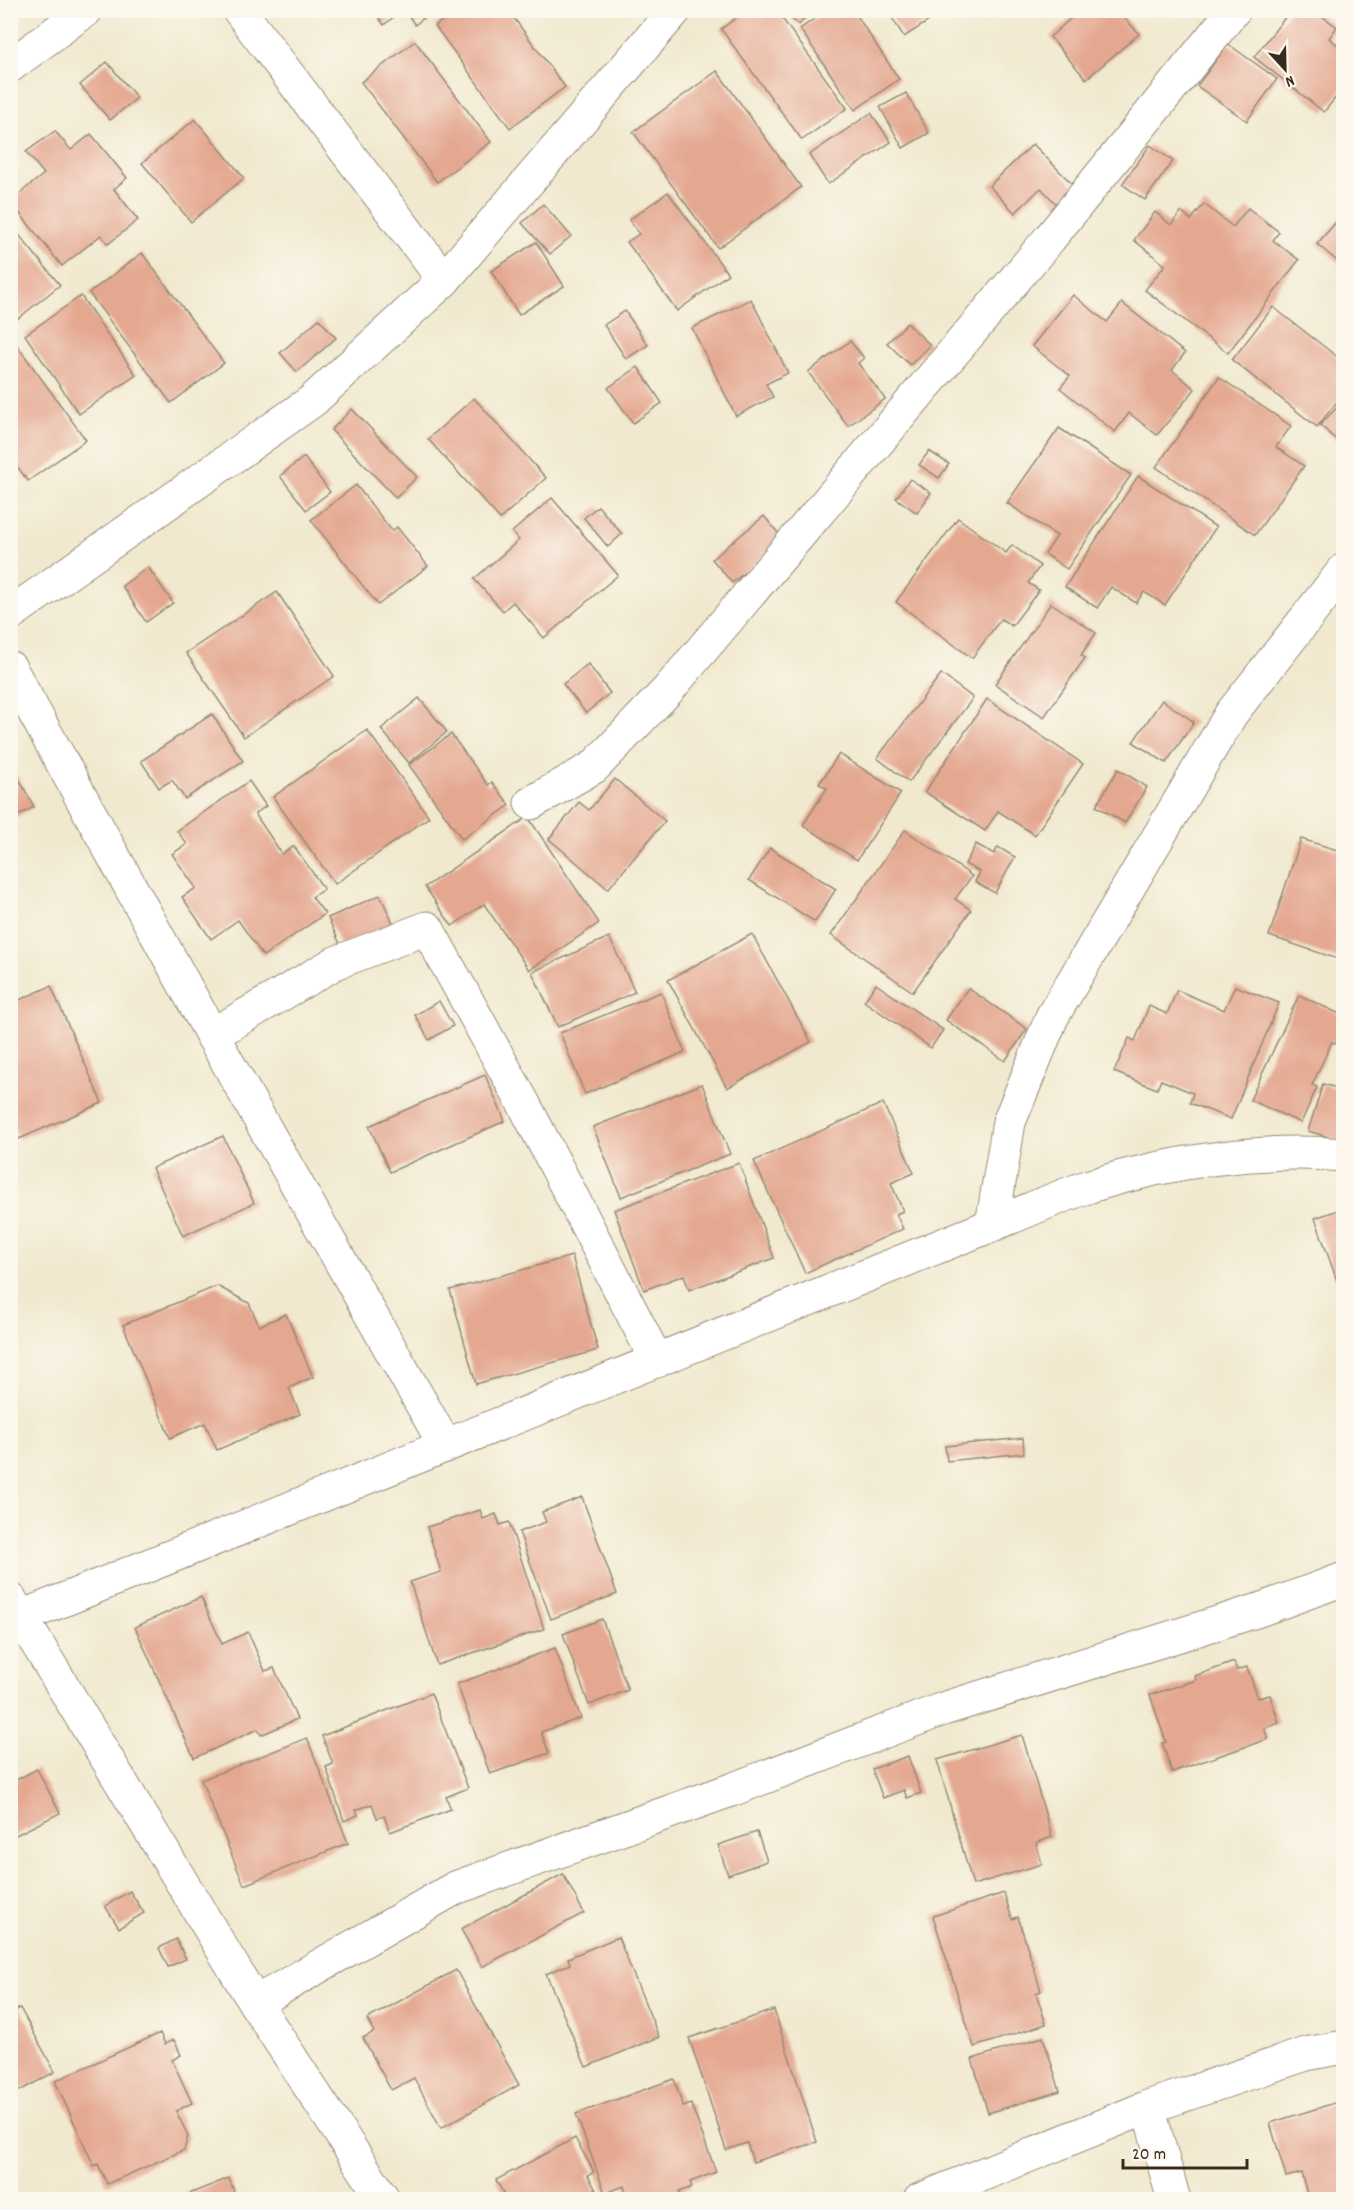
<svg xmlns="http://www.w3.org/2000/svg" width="1354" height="2210" font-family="Dekko,sans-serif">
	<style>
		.building { fill: #e4a790 }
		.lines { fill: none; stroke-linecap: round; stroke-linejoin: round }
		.minor-casing { stroke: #968a76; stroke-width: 35 }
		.minor { stroke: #fff; stroke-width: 33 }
	</style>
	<rect width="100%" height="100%" fill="#fbf7ec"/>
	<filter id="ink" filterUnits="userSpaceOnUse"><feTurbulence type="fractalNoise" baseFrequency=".0167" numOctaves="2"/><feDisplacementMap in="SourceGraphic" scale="12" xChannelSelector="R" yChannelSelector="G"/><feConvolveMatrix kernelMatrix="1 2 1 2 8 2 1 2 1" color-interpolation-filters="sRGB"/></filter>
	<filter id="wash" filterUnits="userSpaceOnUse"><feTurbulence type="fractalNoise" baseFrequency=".008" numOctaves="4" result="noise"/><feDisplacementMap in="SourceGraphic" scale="24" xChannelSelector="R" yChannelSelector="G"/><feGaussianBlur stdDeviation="1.35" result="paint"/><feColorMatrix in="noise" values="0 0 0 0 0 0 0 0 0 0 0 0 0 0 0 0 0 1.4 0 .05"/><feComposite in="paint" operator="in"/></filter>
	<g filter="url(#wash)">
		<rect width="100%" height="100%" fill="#f1e9cf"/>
		<g id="blocks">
			<g class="building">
				<polygon points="373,10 402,10 384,25"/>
				<polygon points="404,10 433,10 415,25"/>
				<polygon points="457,10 508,10 565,87 510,128 435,26"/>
				<polygon points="747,10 776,10 847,108 802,140 721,29"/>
				<polygon points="781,10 812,10 799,25"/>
				<polygon points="827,10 853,10 899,79 855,110 800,29"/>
				<polygon points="887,10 946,10 904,37"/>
				<polygon points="1080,10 1118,10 1139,34 1086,79 1050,37"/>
				<polygon points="1291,10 1322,10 1319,14 1337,27 1329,38 1344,50 1344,87 1324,112 1254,57"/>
				<polygon points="415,41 491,142 437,182 361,82"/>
				<polygon points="1228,44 1277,79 1247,121 1197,86"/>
				<polygon points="107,62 137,98 110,120 80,85"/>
				<polygon points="717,71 801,187 718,248 633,132"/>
				<polygon points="906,93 929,133 903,148 880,107"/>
				<polygon points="871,113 891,142 828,184 809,155"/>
				<polygon points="195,119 244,178 191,222 142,163"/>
				<polygon points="55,131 71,150 91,134 127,178 114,189 138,220 108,244 101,235 62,266 10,201 44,174 26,152"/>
				<polygon points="1033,144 1076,188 1058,206 1041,188 1015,213 989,186"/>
				<polygon points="1150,145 1173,161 1145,200 1122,184"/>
				<polygon points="668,192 728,274 677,311 627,242 639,234 629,220"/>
				<polygon points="543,204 571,236 550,254 522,223"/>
				<polygon points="1204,204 1233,227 1248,208 1279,232 1273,240 1299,260 1228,353 1145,290 1165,265 1134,240 1155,212 1171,225 1181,212 1191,220"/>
				<polygon points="1344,213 1344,267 1317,244"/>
				<polygon points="10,224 60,285 10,325"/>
				<polygon points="536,242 564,286 519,315 491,271"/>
				<polygon points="142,253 224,363 171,403 89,293"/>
				<polygon points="1073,295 1107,322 1122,303 1185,353 1172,370 1195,389 1157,435 1129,413 1115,432 1060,388 1070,376 1032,346"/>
				<polygon points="81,296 136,375 79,414 25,335"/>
				<polygon points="751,299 788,373 766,384 773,397 736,416 692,328"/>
				<polygon points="1273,307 1344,362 1344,393 1317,427 1232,360"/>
				<polygon points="625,311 648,345 626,359 604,325"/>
				<polygon points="319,319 336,338 297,372 280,353"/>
				<polygon points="907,323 930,345 910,365 887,343"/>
				<polygon points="850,341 864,358 858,363 885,399 848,426 808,372"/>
				<polygon points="16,344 86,440 28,481 10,457 10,348"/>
				<polygon points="638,367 662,403 633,423 608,388"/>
				<polygon points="1219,377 1291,426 1276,447 1304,466 1255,535 1156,467"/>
				<polygon points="474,398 546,478 500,519 428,439"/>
				<polygon points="1344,400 1344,447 1320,425"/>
				<polygon points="352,409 417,477 396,498 331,430"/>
				<polygon points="1059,428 1131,475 1067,569 1045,554 1057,536 1007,503"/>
				<polygon points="929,451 949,464 939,478 919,465"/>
				<polygon points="304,457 330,492 306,510 280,476"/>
				<polygon points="1138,476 1216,527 1165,605 1144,592 1136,603 1111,587 1097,608 1065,587"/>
				<polygon points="910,479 931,493 917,513 896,498"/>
				<polygon points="356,485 392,531 397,527 428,566 378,605 311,520"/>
				<polygon points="552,498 618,575 544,638 513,602 503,611 474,579 519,540 512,532"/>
				<polygon points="598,506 622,534 608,547 584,518"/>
				<polygon points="764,516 784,540 732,583 712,559"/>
				<polygon points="958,518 1006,553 1012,545 1040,566 1028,583 1039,590 1012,626 1001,619 972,658 896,602"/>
				<polygon points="148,567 173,603 146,622 122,586"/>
				<polygon points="277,592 334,676 244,737 186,653"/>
				<polygon points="1051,603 1096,633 1081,655 1085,658 1044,717 995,684"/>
				<polygon points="588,664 610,693 586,713 563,684"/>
				<polygon points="941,674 973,698 909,782 877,758"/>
				<polygon points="419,698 447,732 409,763 381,729"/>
				<polygon points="987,699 1083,764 1035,835 998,811 985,831 925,792"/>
				<polygon points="1162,700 1194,722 1166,763 1133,742"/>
				<polygon points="212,714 243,761 185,799 172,780 159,788 141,761"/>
				<polygon points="367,730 429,817 335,884 273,797"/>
				<polygon points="451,734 488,785 492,782 510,805 462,839 409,765"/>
				<polygon points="839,754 901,793 857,860 803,825 827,788 819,784"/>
				<polygon points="1118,769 1147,787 1125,823 1096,806"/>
				<polygon points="17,775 34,807 10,820 10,778"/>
				<polygon points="615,779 665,821 608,889 549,839 579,802 589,810"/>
				<polygon points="249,781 266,806 255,814 282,854 294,846 324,889 312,897 325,914 263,956 238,920 211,939 182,897 196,888 172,854 187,844 177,831"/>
				<polygon points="528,817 599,923 529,970 484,904 452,926 425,887"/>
				<polygon points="905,830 972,876 955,899 971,910 913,992 831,935"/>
				<polygon points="1301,839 1344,852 1344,961 1269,936"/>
				<polygon points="976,844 994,854 998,847 1015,857 995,893 975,882 980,872 965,864"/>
				<polygon points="770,848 836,889 815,922 749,880"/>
				<polygon points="380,895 393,923 341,946 328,918"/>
				<polygon points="752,934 811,1042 727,1088 668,980"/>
				<polygon points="609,937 635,992 558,1027 532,972"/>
				<polygon points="876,984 943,1030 931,1048 864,1001"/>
				<polygon points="51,986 102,1103 19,1139 10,1121 10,1004"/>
				<polygon points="1235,986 1279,1003 1231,1119 1190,1103 1193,1093 1161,1080 1157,1089 1114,1072 1129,1038 1135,1041 1149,1006 1167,1014 1177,990 1224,1010"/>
				<polygon points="968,988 1027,1029 1005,1061 946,1020"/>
				<polygon points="661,992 685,1052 585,1094 560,1033"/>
				<polygon points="1299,995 1344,1016 1344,1031 1337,1044 1332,1042 1312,1085 1317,1087 1301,1123 1250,1100"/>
				<polygon points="439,1001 453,1026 429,1040 415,1015"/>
				<polygon points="485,1075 505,1121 390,1172 369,1126"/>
				<polygon points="702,1084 730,1154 621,1197 593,1127"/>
				<polygon points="1323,1084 1344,1090 1344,1142 1308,1131"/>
				<polygon points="883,1103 914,1173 891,1183 903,1211 896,1214 903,1229 805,1273 754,1161"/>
				<polygon points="223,1136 254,1203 183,1236 152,1168"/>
				<polygon points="739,1163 774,1258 689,1290 684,1275 644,1290 614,1210"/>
				<polygon points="1344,1208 1344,1298 1343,1298 1315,1218"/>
				<polygon points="572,1256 598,1350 476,1384 450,1290"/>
				<polygon points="217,1286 249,1303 259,1326 286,1314 313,1377 289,1388 300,1414 217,1450 205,1423 170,1438 123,1325"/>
				<polygon points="1023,1438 1024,1453 947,1461 945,1446"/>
				<polygon points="582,1497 617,1594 551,1619 519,1532 546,1522 542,1512"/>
				<polygon points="480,1510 483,1519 496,1514 500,1525 509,1522 544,1629 437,1665 410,1582 441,1572 427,1527"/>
				<polygon points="201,1597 222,1644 248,1632 265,1671 274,1668 297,1719 261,1735 258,1729 194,1758 135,1627"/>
				<polygon points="602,1619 628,1690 589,1705 563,1634"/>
				<polygon points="555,1648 581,1718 541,1732 549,1753 490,1774 457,1684"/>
				<polygon points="1234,1662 1237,1670 1247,1667 1258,1698 1270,1695 1279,1723 1264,1728 1268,1739 1172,1772 1162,1743 1166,1742 1150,1695 1196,1680 1195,1676"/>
				<polygon points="431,1693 468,1788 446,1797 451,1809 390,1832 384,1816 377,1818 372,1804 356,1810 358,1815 344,1821 326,1767 333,1764 322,1736"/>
				<polygon points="1022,1735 1052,1837 1036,1843 1042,1864 973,1885 937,1760"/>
				<polygon points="307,1738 348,1843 244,1885 201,1780"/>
				<polygon points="908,1756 921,1793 907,1798 904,1790 883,1798 872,1769"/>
				<polygon points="37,1769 60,1813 10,1838 10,1783"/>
				<polygon points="757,1832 767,1861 728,1875 718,1845"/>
				<polygon points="563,1874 584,1913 482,1967 461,1929"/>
				<polygon points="130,1891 144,1913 119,1928 105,1906"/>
				<polygon points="1004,1893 1012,1919 1018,1917 1041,1991 1036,1993 1046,2024 974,2047 933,1916"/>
				<polygon points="618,1937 659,2037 586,2067 546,1974 570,1964 568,1958"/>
				<polygon points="176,1939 186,1959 168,1967 159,1948"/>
				<polygon points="456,1970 519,2085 441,2128 414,2078 391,2090 363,2038 374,2032 367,2019"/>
				<polygon points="20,2008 55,2072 10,2096 10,2013"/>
				<polygon points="774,2010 817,2142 753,2162 747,2143 726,2150 689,2038"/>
				<polygon points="160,2033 165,2044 174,2040 181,2055 172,2060 192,2103 176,2111 188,2136 184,2150 107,2184 98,2164 94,2166 55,2081"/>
				<polygon points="1043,2037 1060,2091 988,2113 972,2059"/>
				<polygon points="674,2079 683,2107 691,2104 716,2172 690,2182 692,2187 679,2192 682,2200 629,2200 624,2186 605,2193 576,2114"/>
				<polygon points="1344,2100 1344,2200 1309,2200 1301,2173 1286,2177 1270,2123"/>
				<polygon points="575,2138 594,2172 588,2175 601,2200 507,2200 496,2180"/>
				<polygon points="229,2178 237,2200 176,2200 176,2199"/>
			</g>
		</g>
	</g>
	<g filter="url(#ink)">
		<use href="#blocks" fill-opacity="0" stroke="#968a76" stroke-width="1.5"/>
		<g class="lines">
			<g class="minor-casing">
				<g id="minor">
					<polyline points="239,10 444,280"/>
					<polyline points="10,66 86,10"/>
					<polyline points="10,614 312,401 444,280 675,10"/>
					<polyline points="10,668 212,1035 445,1445"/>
					<polyline points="531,803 594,767 668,690 1050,238 1234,10"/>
					<polyline points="212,1035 335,963 427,928 526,1108 657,1361"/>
					<path d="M992 1225C1025 1212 1057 1197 1090 1186 1171 1161 1260 1148 1344 1155"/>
					<polyline points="10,1599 255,2003 384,2200"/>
					<polyline points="21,1617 992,1225 1009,1122 1052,1017 1231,714 1344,570"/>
					<polyline points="255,2003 455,1888 731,1790 943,1709 1259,1610 1344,1579"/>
					<polyline points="1148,2107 1174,2200"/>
					<polyline points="920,2200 1148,2107 1306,2054 1344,2047"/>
				</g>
			</g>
			<use href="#minor" class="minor"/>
		</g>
	</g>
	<rect width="1354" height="2210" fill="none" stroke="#fbf7ec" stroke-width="36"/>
	<g transform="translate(1285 69) rotate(158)" stroke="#fbf7ec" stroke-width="4.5" paint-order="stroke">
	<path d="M0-4.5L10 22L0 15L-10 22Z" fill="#3b2a1e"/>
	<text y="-9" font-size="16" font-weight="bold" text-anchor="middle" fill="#3b2a1e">N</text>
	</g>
	<path d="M1123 2159v9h124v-9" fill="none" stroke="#3b2a1e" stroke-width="3"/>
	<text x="1132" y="2159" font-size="18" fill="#3b2a1e" stroke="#fbf7ec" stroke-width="4.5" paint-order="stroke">20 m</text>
</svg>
